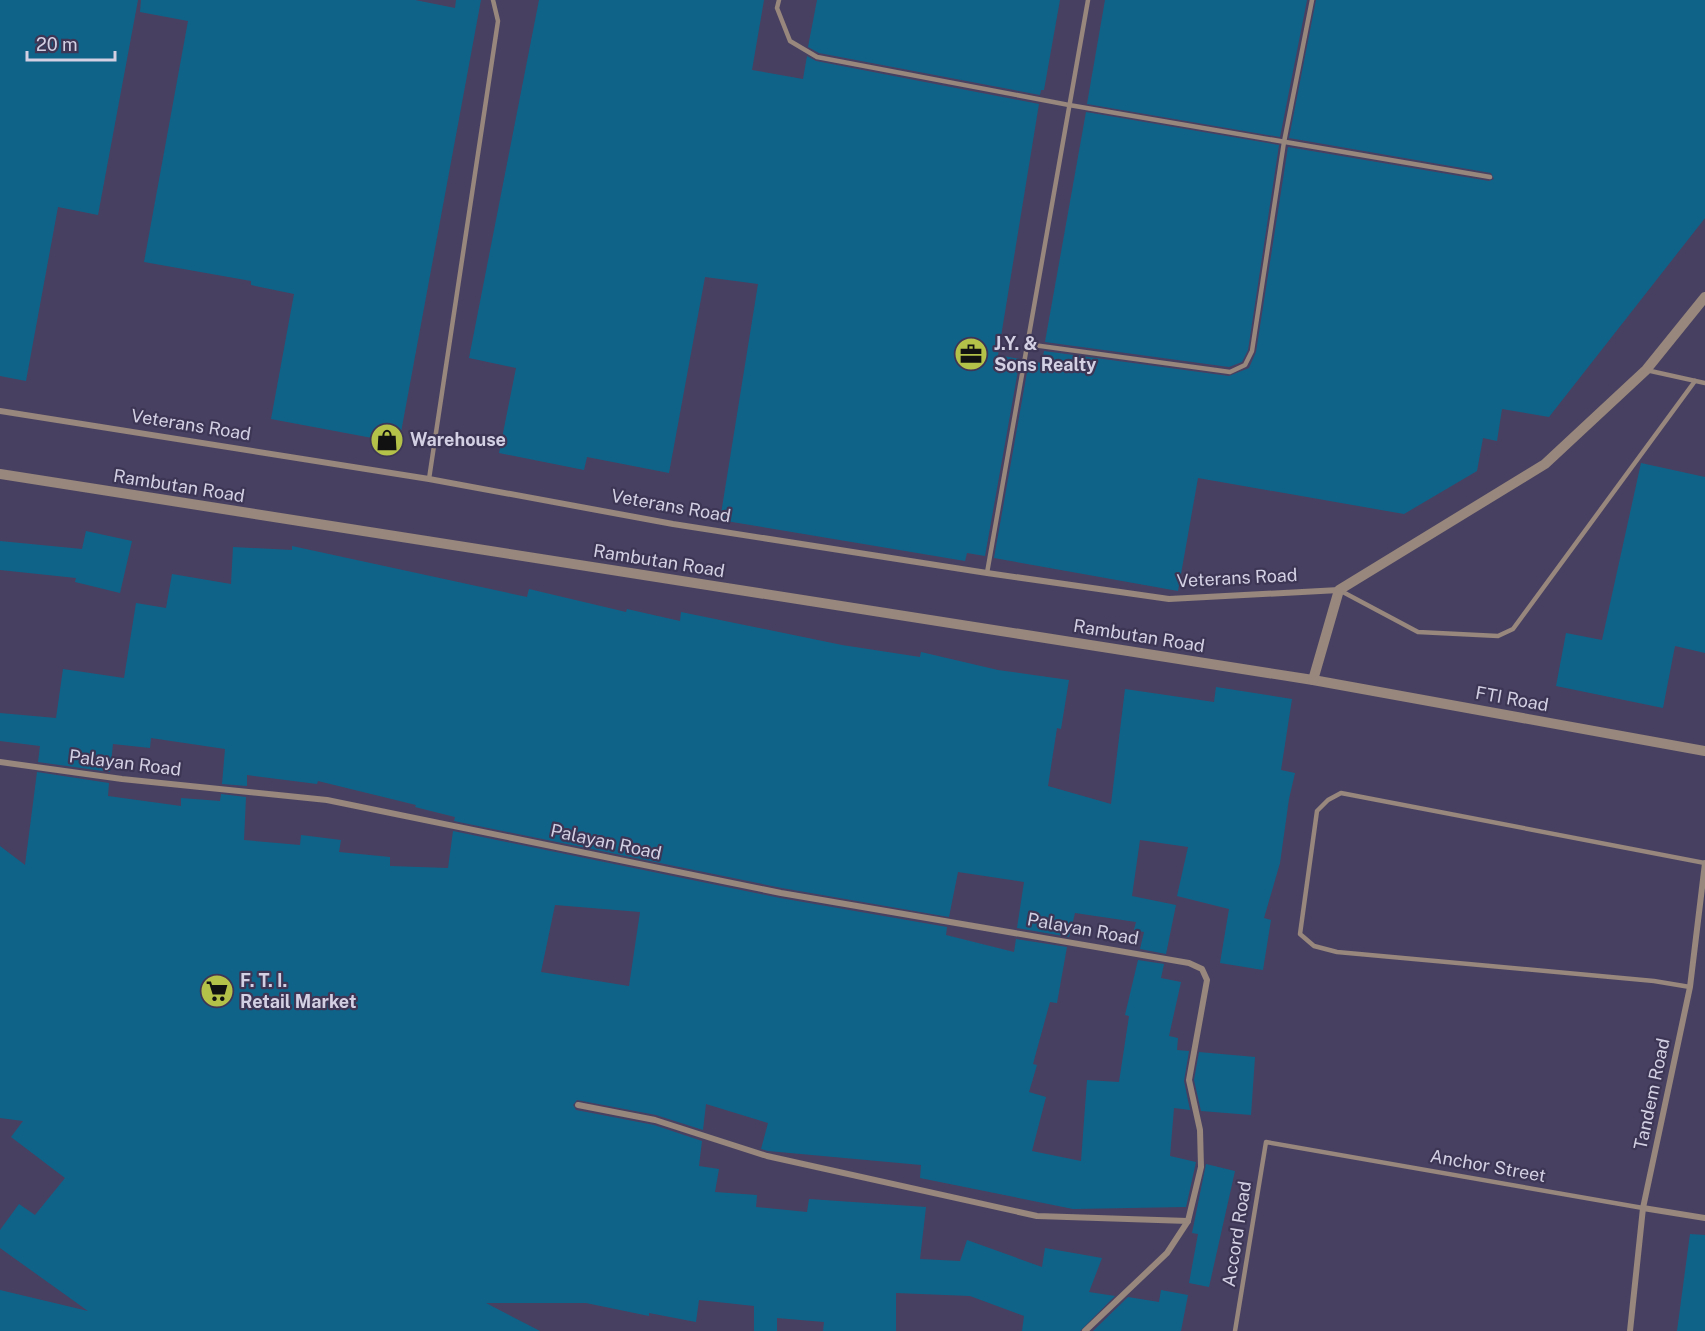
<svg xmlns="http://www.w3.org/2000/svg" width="1705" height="1331" font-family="'Public Sans',sans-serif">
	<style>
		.building { fill: #0f6389; fill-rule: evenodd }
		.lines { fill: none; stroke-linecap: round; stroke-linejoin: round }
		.service { stroke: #97877d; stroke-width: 4.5 }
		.minor { stroke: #97877d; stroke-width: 6 }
		.tertiary { stroke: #97877d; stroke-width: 10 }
		.labels { text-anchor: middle; stroke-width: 4.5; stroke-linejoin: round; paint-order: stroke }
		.poi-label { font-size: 18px; font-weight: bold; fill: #d4d0e4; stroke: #3d3655; text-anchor: start }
		.street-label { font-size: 18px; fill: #d4d0e4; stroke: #3d3655 }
	</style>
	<rect width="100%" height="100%" fill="#484060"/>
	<g class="building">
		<polygon points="0,0 138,0 98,215 58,207 26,381 0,376"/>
		<polygon points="141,0 415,0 455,8 456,0 481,0 399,443 271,419 294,294 251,285 251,281 144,262 188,21 140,12"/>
		<polygon points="539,0 764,0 752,70 803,79 807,56 816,61 1039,104 998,355 1020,359 985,556 967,553 965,561 720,520 758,284 705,277 669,473 587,457 584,470 499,453 516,368 469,358"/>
		<polygon points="817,0 1060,0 1044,90 1041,90 1040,95 819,53 808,47"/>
		<polygon points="1105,0 1307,0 1280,137 1087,104"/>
		<polygon points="1316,0 1705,0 1705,218 1549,417 1502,409 1497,441 1483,438 1477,471 1404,514 1198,478 1178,591 994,558 1029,361 1042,363 1044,351 1229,376 1249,368 1256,352 1288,147 1489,181 1494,179 1491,173 1289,138"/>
		<polygon points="1086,112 1279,145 1248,350 1242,362 1229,367 1045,342"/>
		<polygon points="1641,463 1705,477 1705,653 1675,646 1663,708 1556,686 1566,633 1602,640"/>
		<polygon points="86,531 132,541 120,593 75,582 76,578 0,570 0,541 82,549"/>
		<polygon points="292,546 527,597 529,589 626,612 627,609 680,621 681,612 842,645 920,657 921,652 998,670 1069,680 1061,729 1057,728 1048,786 1111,804 1125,689 1214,702 1216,687 1292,699 1281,770 1295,773 1289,799 1280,863 1264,918 1271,920 1263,970 1220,963 1229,909 1177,896 1188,847 1140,840 1132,896 1176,905 1166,954 1140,949 1144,932 1134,930 1136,922 1075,913 1069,937 1017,928 1024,882 958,872 949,917 782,888 454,821 455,817 415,807 416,805 318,781 317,784 247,775 247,786 222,784 225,749 151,738 150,748 113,744 110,772 38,762 40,746 0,741 0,713 56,718 63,669 124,678 136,603 166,608 172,574 231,584 233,547 292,550"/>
		<path d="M37 772 109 783 108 796 181 806V798L220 801 221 794 246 797 244 840 300 845 301 835 341 840 339 852 390 857V866L448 868 453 831 780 898 947 927 946 935 1014 952 1016 939 1067 947 1057 1003 1050 1002 1033 1064 1037 1065 1029 1092 1046 1097 1032 1151 1081 1161 1087 1080 1119 1082 1129 1016 1125 1015 1138 960 1164 964 1161 978 1181 982 1169 1036 1178 1038 1177 1050 1189 1051 1184 1081 1190 1110 1174 1108 1170 1156 1196 1162 1186 1207 1073 1209 920 1178 921 1165 768 1151 761 1149 768 1123 706 1104 703 1130 656 1115 577 1100 573 1105 576 1110 654 1125 702 1141 699 1166 719 1169 715 1192 757 1195 756 1207 807 1212 809 1199 926 1207 920 1259 960 1261 967 1240 1042 1267 1045 1248 1102 1258 1089 1292 1115 1296 1080 1331H1022L1024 1316 970 1296 896 1293V1331H823L824 1322 777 1318V1331H754V1306L699 1300 696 1322 649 1313V1316L586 1303H486L540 1331H0V1290L88 1311 0 1248V1230L19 1204 35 1215 65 1178 11 1137 23 1121 0 1118V846L25 865ZM555 905 640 912 629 986 541 972Z"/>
		<polygon points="1199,1052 1255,1057 1251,1115 1201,1111 1194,1080"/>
		<polygon points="1206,1164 1235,1171 1209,1287 1189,1283 1198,1234 1192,1233"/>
		<polygon points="1690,1234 1705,1235 1705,1331 1677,1331"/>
		<polygon points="1161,1290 1188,1295 1181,1331 1093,1331 1128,1297 1159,1302"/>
	</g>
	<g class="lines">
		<g class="service">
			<polyline points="779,0 777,8 790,41 817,57 1069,105 1490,177"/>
			<polyline points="1026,344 1230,372 1245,365 1252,351 1284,142 1312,0"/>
			<polyline points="1646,370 1705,383"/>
			<polyline points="429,479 498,21 493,0"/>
			<polyline points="987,573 1088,0"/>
			<polyline points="1341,591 1418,632 1498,636 1513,629 1695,381"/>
			<polyline points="1690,987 1654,981 1337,952 1314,946 1300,934 1317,811 1328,800 1341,793 1705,863"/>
			<polyline points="1235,1331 1266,1142 1643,1208"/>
		</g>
		<g class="minor">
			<polyline points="0,411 429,479 673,524 987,573 1169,599 1339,590"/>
			<polyline points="0,762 122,779 327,800 781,893 1189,963 1202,969 1207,980 1189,1080 1200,1130 1201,1167 1188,1221 1167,1253 1085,1331"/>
			<polyline points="578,1105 655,1120 767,1156 1037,1216 1188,1221"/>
			<polyline points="1643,1208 1705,1218"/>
			<polyline points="1630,1331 1643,1208 1690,987 1705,863"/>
		</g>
		<g class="tertiary">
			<polyline points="0,474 1313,680 1705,751"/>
			<polyline points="1313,680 1339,590 1545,464 1646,370 1705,297"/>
		</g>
	</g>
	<defs>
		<g id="office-disc" transform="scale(1.725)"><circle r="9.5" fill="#b5c249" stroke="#3d3655"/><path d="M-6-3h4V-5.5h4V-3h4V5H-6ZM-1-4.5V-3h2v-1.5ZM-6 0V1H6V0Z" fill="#111"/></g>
		<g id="shop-disc" transform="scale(1.725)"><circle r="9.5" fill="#b5c249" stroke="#3d3655"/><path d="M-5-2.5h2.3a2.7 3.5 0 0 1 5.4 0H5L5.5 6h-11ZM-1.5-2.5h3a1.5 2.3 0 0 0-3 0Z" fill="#111"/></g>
		<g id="supermarket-disc" transform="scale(1.725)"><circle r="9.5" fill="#b5c249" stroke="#3d3655"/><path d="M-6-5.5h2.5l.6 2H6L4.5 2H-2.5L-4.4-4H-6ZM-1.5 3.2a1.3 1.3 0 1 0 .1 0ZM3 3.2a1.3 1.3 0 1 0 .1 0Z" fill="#111"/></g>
	</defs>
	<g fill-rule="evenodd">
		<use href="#office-disc" x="971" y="354"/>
		<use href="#shop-disc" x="387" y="440"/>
		<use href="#supermarket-disc" x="217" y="991"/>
	</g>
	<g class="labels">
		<g class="poi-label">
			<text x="994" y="350">J.Y. &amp;<tspan x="994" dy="21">Sons Realty</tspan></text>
			<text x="410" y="446">Warehouse</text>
			<text x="240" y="987">F. T. I.<tspan x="240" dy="21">Retail Market</tspan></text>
		</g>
		<g class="street-label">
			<text transform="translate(191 425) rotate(9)" y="6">Veterans Road</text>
			<text transform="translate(179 486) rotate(9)" y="6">Rambutan Road</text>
			<text transform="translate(671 506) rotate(10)" y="6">Veterans Road</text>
			<text transform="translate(659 561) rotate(9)" y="6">Rambutan Road</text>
			<text transform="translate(1237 578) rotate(-3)" y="6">Veterans Road</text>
			<text transform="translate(1139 636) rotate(9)" y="6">Rambutan Road</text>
			<text transform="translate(1512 699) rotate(10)" y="6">FTI Road</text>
			<text transform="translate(125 763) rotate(7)" y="6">Palayan Road</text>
			<text transform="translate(606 842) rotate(12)" y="6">Palayan Road</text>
			<text transform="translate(1083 929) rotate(10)" y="6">Palayan Road</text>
			<text transform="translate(1652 1094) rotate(-78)" y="6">Tandem Road</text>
			<text transform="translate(1488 1166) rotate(10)" y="6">Anchor Street</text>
			<text transform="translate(1237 1234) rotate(-81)" y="6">Accord Road</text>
		</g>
	</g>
	<path d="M27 51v9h88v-9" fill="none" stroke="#d4d0e4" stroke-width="3"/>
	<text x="36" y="51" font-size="18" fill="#d4d0e4" stroke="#3d3655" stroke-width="4.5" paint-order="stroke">20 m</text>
</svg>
